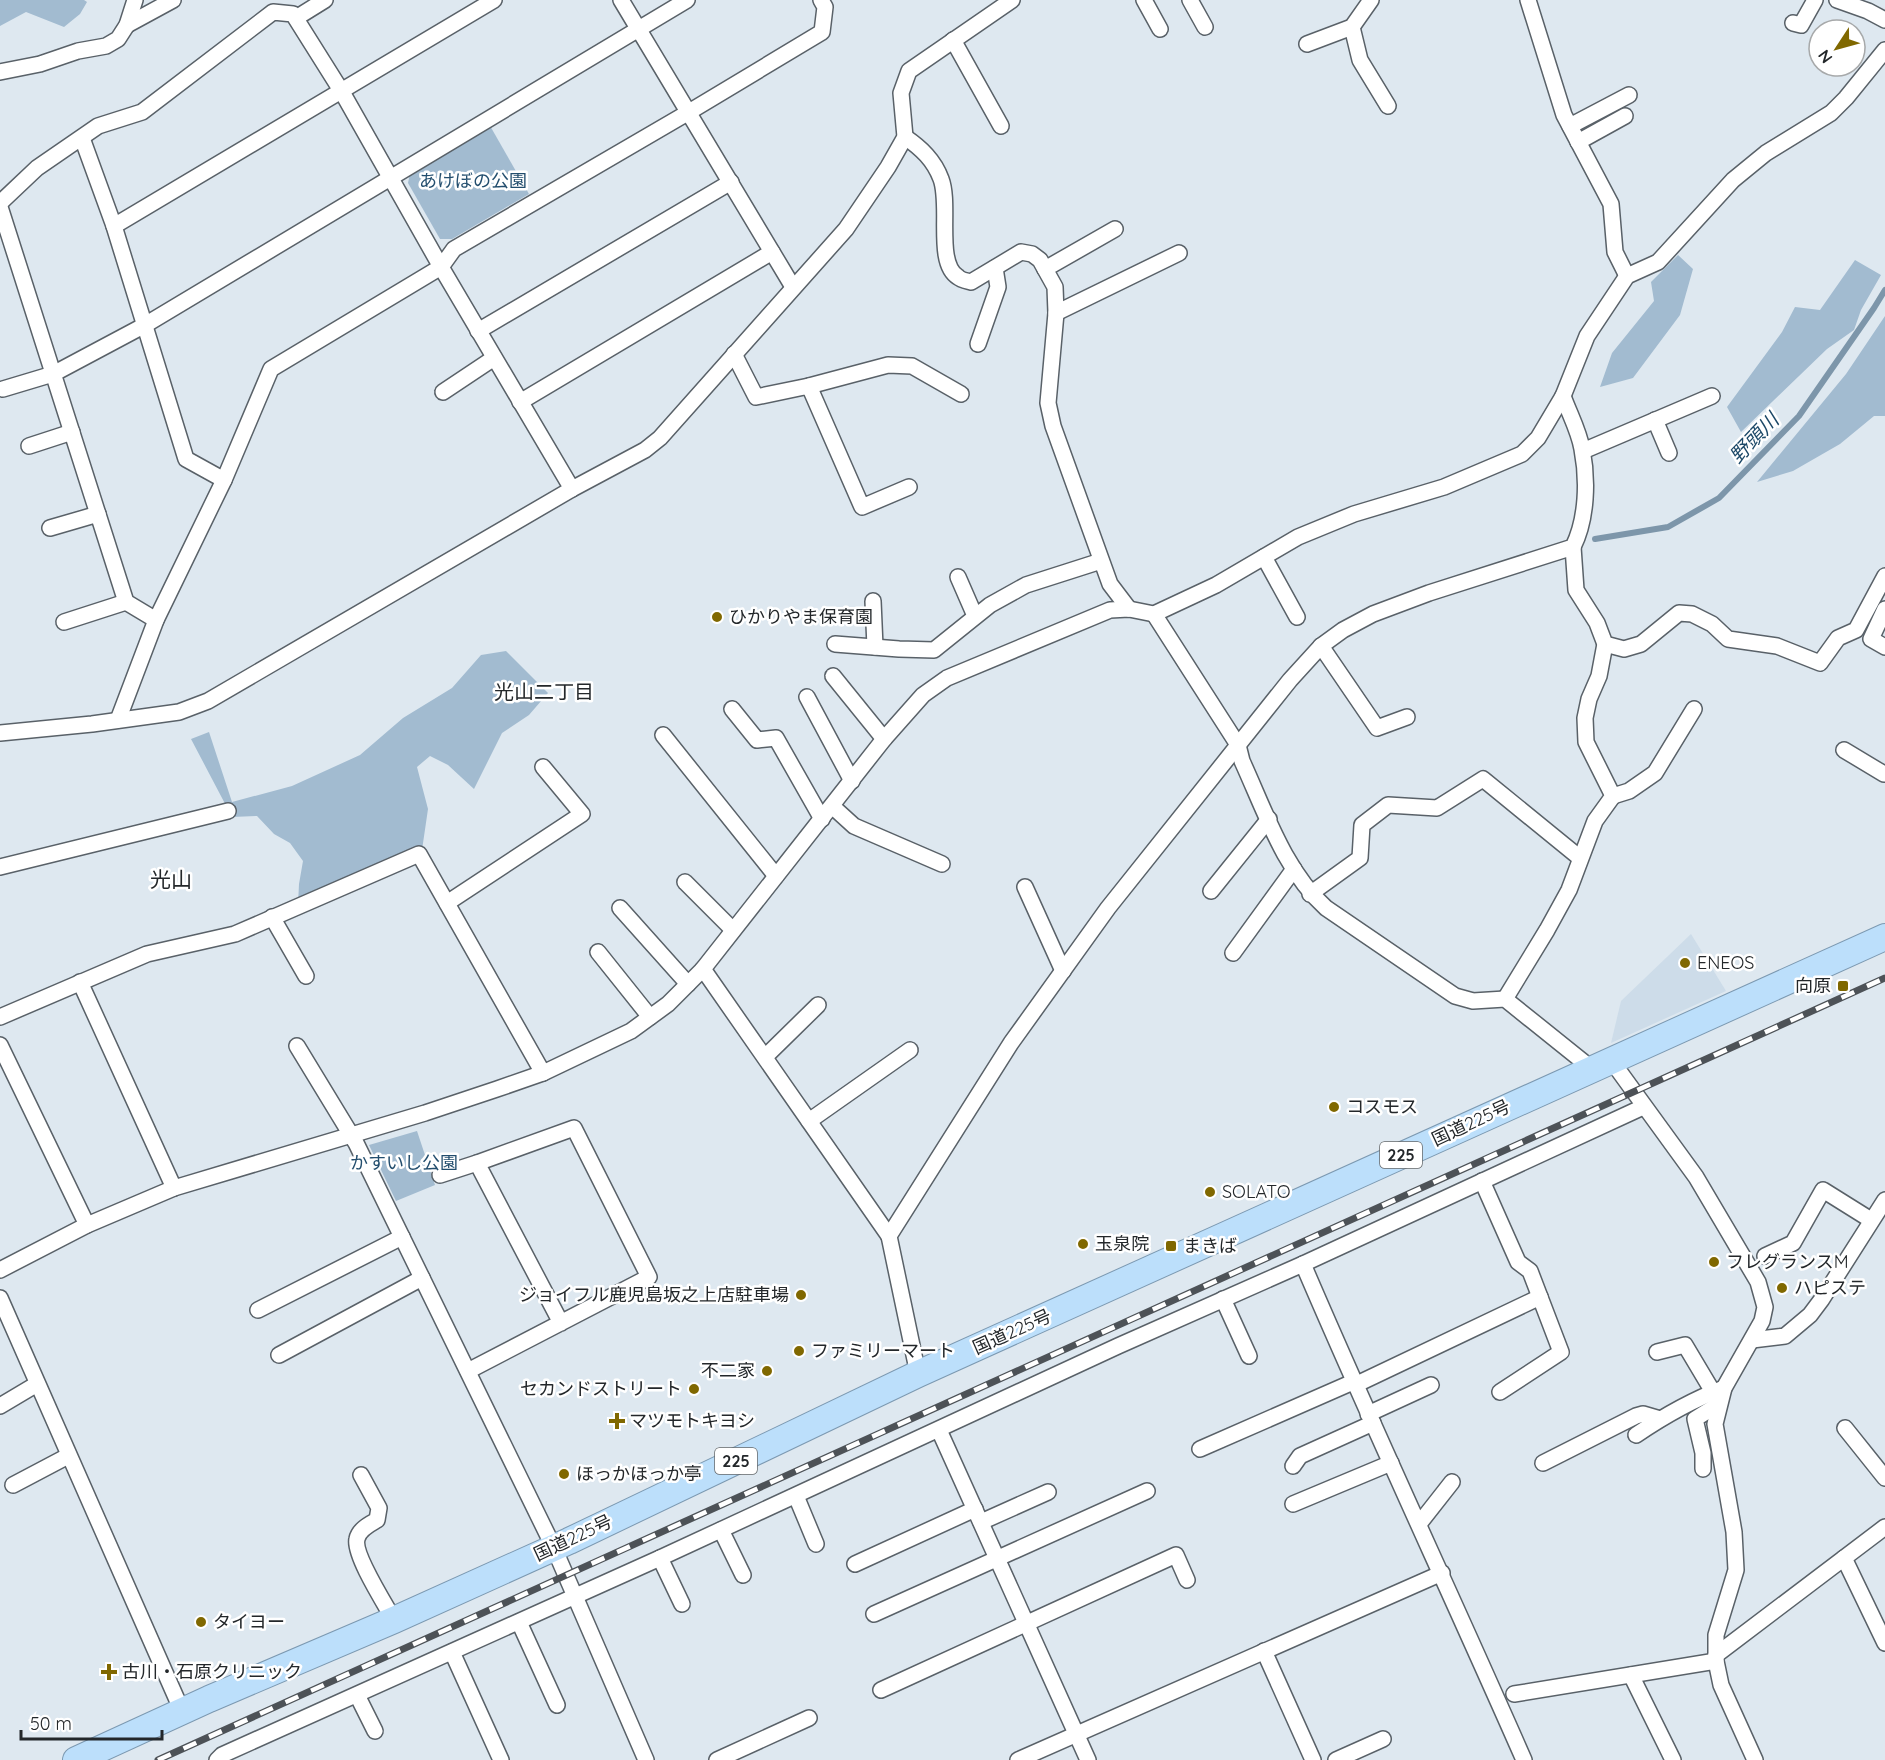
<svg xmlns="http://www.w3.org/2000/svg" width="1885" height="1760" font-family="Quicksand,'Noto Sans JP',sans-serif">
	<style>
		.built { fill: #cddce9 }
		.green { fill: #a2bbd0 }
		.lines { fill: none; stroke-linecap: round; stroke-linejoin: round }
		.stream { stroke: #7d96aa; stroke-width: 6 }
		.minor-casing { stroke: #596168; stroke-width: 18 }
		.trunk-casing { stroke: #7c99b1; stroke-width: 28 }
		.minor { stroke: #fff; stroke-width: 15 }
		.trunk { stroke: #bcdffb; stroke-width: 26 }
		.rail-casing { stroke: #4d5257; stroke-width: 7 }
		.rail { stroke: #fff; stroke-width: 4.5; stroke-dasharray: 14; stroke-linecap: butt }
		.poi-dot { fill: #806800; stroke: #fff; stroke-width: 2 }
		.labels { text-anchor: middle; stroke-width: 5; stroke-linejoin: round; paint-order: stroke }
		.shield { fill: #fff; stroke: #65686a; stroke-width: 1.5 }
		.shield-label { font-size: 16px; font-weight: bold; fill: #23272a }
		.park-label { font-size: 18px; fill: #234e6e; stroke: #fff }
		.poi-label { font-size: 18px; fill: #23272a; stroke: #fff; text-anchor: start }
		.street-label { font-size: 18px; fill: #23272a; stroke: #fff }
		.water-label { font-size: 20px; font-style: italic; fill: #1d4968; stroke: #fff }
		.neighbourhood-label { font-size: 20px; fill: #23272a; stroke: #fff }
		.quarter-label { font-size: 21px; fill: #23272a; stroke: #fff }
	</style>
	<rect width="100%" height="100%" fill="#dee8f0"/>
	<polygon class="built" points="1691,934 1726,991 1611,1043 1621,1001"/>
	<g class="green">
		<polygon points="0,0 84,0 87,2 80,14 64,27 26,12 0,26"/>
		<polygon points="489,124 529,194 452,239 440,239 408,183 410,173"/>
		<polygon points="1678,255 1693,269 1680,315 1633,378 1600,387 1612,353 1654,301 1651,282"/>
		<polygon points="1855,260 1881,275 1861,310 1854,330 1827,349 1741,432 1727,407 1782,332 1795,307 1820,310"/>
		<polygon points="1885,316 1885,416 1874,416 1840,444 1793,471 1757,482 1846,374"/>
		<polygon points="506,651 548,693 529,715 502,733 474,789 448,765 430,756 417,767 428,809 422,850 298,905 299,884 303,861 290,843 274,834 257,816 232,817 191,739 209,732 232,802 292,786 360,755 403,718 452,688 481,655"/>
		<polygon points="417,1131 435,1185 396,1201 369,1145"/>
	</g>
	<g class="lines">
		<polyline class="stream" points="1595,539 1668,527 1719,498 1799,416 1874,308 1885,290"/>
		<g class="minor-casing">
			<g id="minor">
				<polyline points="621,0 793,287"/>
				<polyline points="1144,0 1160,29"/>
				<polyline points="1190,0 1205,27"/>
				<polyline points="1528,0 1564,115 1611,204 1615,252 1627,276"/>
				<polyline points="1837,0 1868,11 1885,20"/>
				<polyline points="296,18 325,0"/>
				<polyline points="1793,23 1801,25 1815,0"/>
				<polyline points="127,25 173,0"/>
				<polyline points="1352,27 1360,60 1388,106"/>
				<polyline points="953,40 1001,126"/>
				<polyline points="1307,44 1352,27 1371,0"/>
				<polyline points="0,72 40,64 78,51 106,46 118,39 127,25 135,0"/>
				<polyline points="1570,126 1629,95"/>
				<path d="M905 137C921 148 934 160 941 179 951 205 935 263 958 277 961 280 967 281 971 282L1021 252 1032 254 1040 260 1055 287 1056 313 1048 403 1053 426 1110 584 1129 609"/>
				<polyline points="82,138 114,226 186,459 224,480"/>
				<polyline points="1578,142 1625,116"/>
				<polyline points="0,203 37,168 98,126 142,112 273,12 293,14 342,92 441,267 572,489"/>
				<polyline points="0,207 126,602 156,620"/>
				<polyline points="114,226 494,0"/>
				<polyline points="1045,269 1115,229"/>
				<polyline points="1056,313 1179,253"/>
				<polyline points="478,331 731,182"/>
				<polyline points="978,344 998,287 995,268"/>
				<polyline points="734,354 756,397 809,386 862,507 909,487"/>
				<polyline points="809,386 888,365 912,366 961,394"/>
				<polyline points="3,389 53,374 145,325 687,0"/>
				<polyline points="443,392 494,358"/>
				<polyline points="520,402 772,252"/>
				<polyline points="1655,420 1669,453"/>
				<polyline points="29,446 72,432"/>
				<polyline points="1583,451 1712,396"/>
				<polyline points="50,528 98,514"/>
				<polyline points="1573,547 1576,590 1597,623 1605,644 1624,649 1641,644 1679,613 1692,614 1712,624 1728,639 1777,646 1820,663 1838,638 1856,630 1885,576"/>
				<polyline points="1264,557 1297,617"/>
				<polyline points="958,577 975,616"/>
				<polyline points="873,601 875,647"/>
				<polyline points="1885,609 1871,639 1885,647"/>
				<path d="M1154 614 1238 745 1242 761C1265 811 1284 870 1326 908L1455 996 1473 1001 1505 999 1591 1068"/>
				<polyline points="64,622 126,602"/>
				<polyline points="835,644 899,649 934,650 990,605 1026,585 1101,561"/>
				<polyline points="1321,646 1377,728 1407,717"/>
				<polyline points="833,676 884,739"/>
				<polyline points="807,697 852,781"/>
				<polyline points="732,709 757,740 776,738 822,819"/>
				<polyline points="118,720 156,620 224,480 271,369 441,267 454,249 689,112 822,32 825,7 821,0"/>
				<polyline points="0,733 92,724 179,712 208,701 572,489 645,450 660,438 846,229 888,167 905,137 901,93 909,71 1012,0"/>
				<polyline points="663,735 776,876"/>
				<polyline points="1844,750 1884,774"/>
				<polyline points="1613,796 1629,791 1655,773 1694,709"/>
				<polyline points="832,806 854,826 942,864"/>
				<polyline points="0,867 228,811"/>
				<polyline points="685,882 733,930"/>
				<polyline points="1025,887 1063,971"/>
				<polyline points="1211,891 1269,819"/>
				<polyline points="1310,894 1360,858 1362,825 1388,805 1437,808 1483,779 1580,858"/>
				<polyline points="447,903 582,814 543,767"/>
				<polyline points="620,908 688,984"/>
				<polyline points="272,917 306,976"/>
				<polyline points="598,952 650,1017"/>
				<polyline points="1233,953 1294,869"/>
				<polyline points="703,969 889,1236"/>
				<polyline points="80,982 174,1188"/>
				<polyline points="1505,999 1547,930 1569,890 1595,821 1613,796 1586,742 1585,718 1589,699 1599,676 1605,644"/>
				<polyline points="0,1017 147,954 235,934 419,854 543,1073"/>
				<polyline points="0,1045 87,1225"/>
				<polyline points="297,1046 356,1143 554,1548 646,1760"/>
				<polyline points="765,1057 818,1005"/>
				<polyline points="1611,1060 1696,1177 1758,1282 1765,1307 1762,1321 1724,1388 1715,1424 1734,1532 1736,1570 1716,1635 1716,1661 1721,1685 1755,1760"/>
				<polyline points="809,1121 910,1050"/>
				<polyline points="440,1175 477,1163"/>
				<polyline points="1482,1181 1518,1262 1530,1271 1561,1352 1500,1392"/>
				<polyline points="1765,1256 1793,1243 1823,1190 1871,1220"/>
				<path d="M1303 1264C1374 1430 1451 1594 1524 1760"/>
				<polyline points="0,1270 87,1225 174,1188 425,1113 497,1089 543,1073 631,1031 668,1004 703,969 884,739 923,695 947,678 1110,610 1129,609 1154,614 1216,585 1298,537 1354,514 1444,487 1522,454 1538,438 1563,396 1587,336 1627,276 1658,262 1733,180 1766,153 1831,113 1846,98 1885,50"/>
				<polyline points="0,1298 182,1711"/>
				<polyline points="1223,1299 1249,1356"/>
				<polyline points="258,1310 402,1237"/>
				<polyline points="1752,1340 1785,1336 1810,1315 1822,1299 1885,1200"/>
				<polyline points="1657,1352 1685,1345 1713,1392"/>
				<polyline points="279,1355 422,1278"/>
				<polyline points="468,1371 649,1277 574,1128 477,1163 561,1323"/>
				<path d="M918 1374 889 1236 1011 1043 1108 908 1290 680 1321 646 1343 630 1373 614 1429 593 1573 547C1587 519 1588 480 1582 449 1579 431 1569 413 1563 396"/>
				<polyline points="1355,1385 1540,1297"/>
				<polyline points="0,1406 37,1384"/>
				<polyline points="1368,1414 1431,1385"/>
				<polyline points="1845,1428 1885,1478"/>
				<polyline points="939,1430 1088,1760"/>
				<path d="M1636 1435C1664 1416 1692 1400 1724 1388"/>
				<polyline points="1200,1449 1353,1382"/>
				<polyline points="1543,1463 1636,1416 1643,1414 1660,1419"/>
				<polyline points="1293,1466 1300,1456 1373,1423"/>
				<polyline points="1703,1469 1703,1453 1695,1419 1719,1404"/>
				<path d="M361 1475 379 1508 377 1520C370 1524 359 1529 357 1539 353 1554 385 1604 394 1620"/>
				<polyline points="13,1485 68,1456"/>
				<polyline points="796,1496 816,1544"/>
				<polyline points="1293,1504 1391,1463"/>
				<polyline points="981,1522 1048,1492"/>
				<polyline points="1419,1524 1452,1482"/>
				<polyline points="721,1530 743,1575"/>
				<polyline points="660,1558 682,1604"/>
				<polyline points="1844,1558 1885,1643"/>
				<polyline points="855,1564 975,1509"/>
				<polyline points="874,1614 1147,1491"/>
				<polyline points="519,1622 557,1705"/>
				<polyline points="1264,1651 1313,1760"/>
				<polyline points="452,1652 501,1760"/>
				<polyline points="1716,1655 1885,1527"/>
				<polyline points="1631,1675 1673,1760"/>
				<polyline points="881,1690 1176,1555 1187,1580"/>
				<polyline points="1514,1694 1716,1661"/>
				<polyline points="357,1695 375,1731"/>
				<polyline points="217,1760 222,1755 660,1558 1118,1346 1303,1264 1643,1107"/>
				<polyline points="717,1760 809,1718"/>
				<polyline points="1018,1760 1442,1573"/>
				<polyline points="1336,1760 1383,1739"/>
			</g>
		</g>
		<g class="trunk-casing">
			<polyline id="trunk" points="76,1760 209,1699 394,1620 569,1541 918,1374 1885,937"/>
		</g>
		<use href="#minor" class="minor"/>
		<use href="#trunk" class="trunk"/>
		<g class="rail-casing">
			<polyline id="rail" points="158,1760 1885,978"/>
		</g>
		<use href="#rail" class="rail"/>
	</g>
	<g class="poi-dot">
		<circle cx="717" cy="617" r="6"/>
		<circle cx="1685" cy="963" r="6"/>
		<rect x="1837" y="980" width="12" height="12" rx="3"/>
		<circle cx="1334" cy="1107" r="6"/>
		<circle cx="1210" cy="1192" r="6"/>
		<circle cx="1083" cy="1244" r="6"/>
		<rect x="1165" y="1240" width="12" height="12" rx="3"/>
		<circle cx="1714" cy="1262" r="6"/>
		<circle cx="1782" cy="1288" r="6"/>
		<circle cx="801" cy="1295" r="6"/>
		<circle cx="799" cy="1351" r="6"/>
		<circle cx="767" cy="1371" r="6"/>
		<circle cx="694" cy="1389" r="6"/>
		<path d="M614 1412h6v6h6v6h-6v6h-6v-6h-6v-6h6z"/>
		<circle cx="564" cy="1474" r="6"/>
		<circle cx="201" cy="1622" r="6"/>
		<path d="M106 1663h6v6h6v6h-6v6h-6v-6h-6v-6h6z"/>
	</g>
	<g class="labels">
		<g class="shield">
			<rect x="1380" y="1142" width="42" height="26" rx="4.5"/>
			<rect x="715" y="1448" width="42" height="26" rx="4.5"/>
		</g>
		<g class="shield-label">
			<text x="1401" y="1161">225</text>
			<text x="736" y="1467">225</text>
		</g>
		<g class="park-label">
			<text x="473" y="187">あけぼの公園</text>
			<text x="404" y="1169">かすいし公園</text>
		</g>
		<g class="poi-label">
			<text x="729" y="623">ひかりやま保育園</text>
			<text x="1697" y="969">ENEOS</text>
			<text x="1831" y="992" text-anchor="end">向原</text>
			<text x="1346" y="1113">コスモス</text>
			<text x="1222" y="1198">SOLATO</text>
			<text x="1095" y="1250">玉泉院</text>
			<text x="1183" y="1252">まきば</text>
			<text x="1726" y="1268">フレグランスM</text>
			<text x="1794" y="1294">ハピステ</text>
			<text x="789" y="1301" text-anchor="end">ジョイフル鹿児島坂之上店駐車場</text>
			<text x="811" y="1357">ファミリーマート</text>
			<text x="755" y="1377" text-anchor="end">不二家</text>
			<text x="682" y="1395" text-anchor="end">セカンドストリート</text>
			<text x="629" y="1427">マツモトキヨシ</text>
			<text x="576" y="1480">ほっかほっか亭</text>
			<text x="213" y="1628">タイヨー</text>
			<text x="122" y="1678">古川・石原クリニック</text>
		</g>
		<g class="street-label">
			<text transform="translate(1471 1123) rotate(-25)" y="6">国道225号</text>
			<text transform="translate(1012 1332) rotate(-24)" y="6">国道225号</text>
			<text transform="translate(573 1538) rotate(-25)" y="6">国道225号</text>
		</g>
		<g class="water-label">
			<text transform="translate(1754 438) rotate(-46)" y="7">野頭川</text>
		</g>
		<g class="neighbourhood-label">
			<text x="544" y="699">光山二丁目</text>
		</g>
		<g class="quarter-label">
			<text x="171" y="887">光山</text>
		</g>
	</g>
	<g transform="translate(1837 48) rotate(234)"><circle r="28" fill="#ffffff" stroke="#a7a9aa" stroke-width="1.5"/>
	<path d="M0-4.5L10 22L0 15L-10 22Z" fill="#806800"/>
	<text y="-9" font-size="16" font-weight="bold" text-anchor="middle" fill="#23272a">N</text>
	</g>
	<path d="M21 1730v9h141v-9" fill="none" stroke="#23272a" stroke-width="3"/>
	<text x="30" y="1730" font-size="18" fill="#23272a" stroke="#ffffff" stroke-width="4.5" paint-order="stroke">50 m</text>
</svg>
